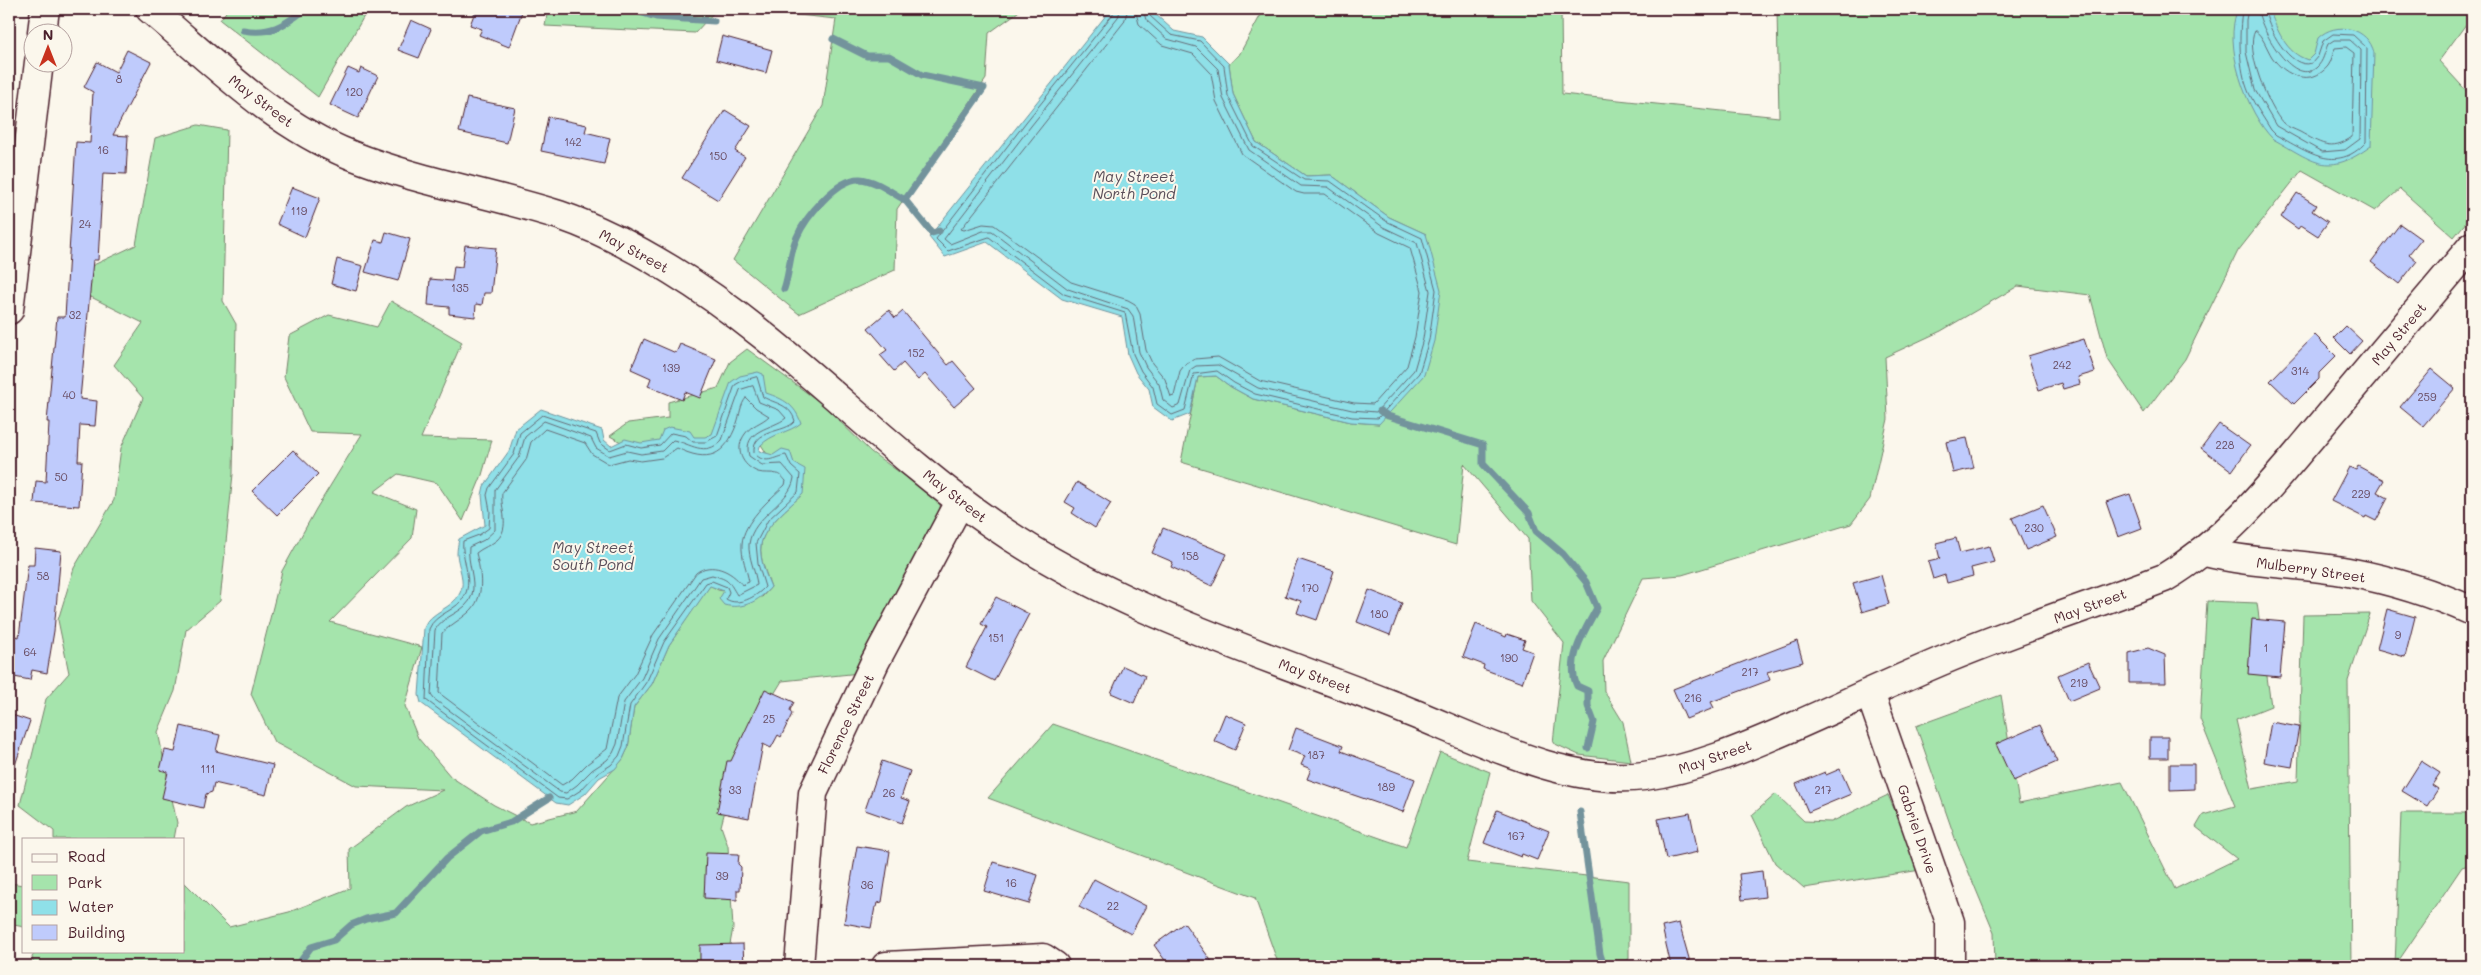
<svg xmlns="http://www.w3.org/2000/svg" width="2481" height="975" font-family="Mali,sans-serif">
	<style>
		.green { fill: #a5e4ac; stroke: #78826c }
		.water { fill: #8fe0e8; stroke: #73939c }
		.lines { fill: none; stroke-linecap: round; stroke-linejoin: round }
		.shore { stroke: #666c77; stroke-width: 1 }
		.stream { stroke: #73939c; stroke-width: 7 }
		.building { fill: #bfcbfc; stroke: #4a1f2b }
		.minor-casing { stroke: #4a1f2b; stroke-width: 31 }
		.minor { stroke: #fbf7ec; stroke-width: 28 }
		.labels { text-anchor: middle; stroke-width: 4; stroke-linejoin: round; paint-order: stroke }
		.number-label { font-size: 11px; fill: #674a5f }
		.street-label { font-size: 14px; fill: #4a1f2b; stroke: #fbf7ec }
		.water-label { font-size: 15px; font-style: italic; fill: #5b4f5a; stroke: #fbf7ec }
	</style>
	<rect width="100%" height="100%" fill="#fbf7ec"/>
	<filter id="ink" filterUnits="userSpaceOnUse"><feTurbulence type="fractalNoise" baseFrequency=".02" numOctaves="2"/><feDisplacementMap in="SourceGraphic" scale="10" xChannelSelector="R" yChannelSelector="G"/><feConvolveMatrix kernelMatrix="1 2 1 2 8 2 1 2 1" color-interpolation-filters="sRGB"/></filter>
	<g filter="url(#ink)">
		<g class="green">
			<polygon points="228,9 368,9 318,97 220,20"/>
			<polygon points="548,9 717,9 695,33 545,26"/>
			<polygon points="742,9 1022,9 989,33 986,79 897,209 895,270 799,314 733,260 823,106 836,19"/>
			<polygon points="1264,9 1561,9 1562,94 1779,117 1777,9 2472,9 2472,16 2439,61 2472,97 2472,215 2454,237 2400,189 2375,211 2302,170 2238,251 2185,359 2144,413 2107,358 2090,295 2018,286 1941,331 1885,357 1888,419 1870,499 1851,524 1682,575 1643,578 1603,661 1604,691 1623,722 1631,761 1579,755 1553,743 1564,643 1531,601 1528,539 1464,464 1456,545 1181,462 1198,377 1216,376 1231,387 1253,399 1351,422 1379,424 1426,234 1389,217 1331,175 1306,176 1256,142 1233,94 1229,64 1239,55"/>
			<polygon points="198,125 227,130 223,301 236,324 233,474 220,601 186,630 175,691 158,732 177,823 174,839 54,839 54,831 20,805 46,699 69,673 58,620 74,568 114,500 121,448 143,398 114,365 143,323 79,291 83,270 136,245 155,138"/>
			<path d="M391 301 462 342 421 438 492 440 482 475 463 521 437 483 398 474 374 492 416 509 412 538 330 622 422 647 405 706 418 738 451 777 494 805 530 823 577 811 623 759 628 748 634 707 652 684 669 645 710 585 718 590 762 597 771 587C767 575 759 559 761 545 763 527 790 506 803 494L783 480 752 430 724 456 628 446 610 436 628 423 668 418V402L718 388 730 362 747 349 821 403 871 452 940 501 942 552 860 673 782 681 757 722 733 780 721 826 728 846 733 928 726 966H34L32 957 36 951H184V882L229 927 289 912 350 888 349 849 406 807 443 790 356 786 274 742 251 694 282 571 316 509 362 434 310 432 284 377 289 336 329 315 377 327Z"/>
			<polygon points="2207,601 2257,603 2271,706 2236,720 2252,789 2298,781 2303,615 2370,614 2348,681 2351,966 1995,966 1994,933 1957,844 1916,726 2001,695 2019,803 2122,782 2175,889 2237,859 2196,827 2203,815 2235,806 2200,719"/>
			<polygon points="1053,724 1406,847 1440,752 1490,772 1467,862 1629,881 1629,959 1617,966 1279,966 1255,898 988,798"/>
			<polygon points="1776,794 1804,821 1831,822 1888,795 1921,870 1804,888 1775,863 1752,815"/>
			<polygon points="2401,813 2472,813 2472,864 2462,867 2395,966"/>
			<polygon points="9,883 24,885 24,927 9,924"/>
		</g>
		<g class="water">
			<polygon points="1111,9 1154,9 1154,13 1174,31 1202,37 1229,64 1233,94 1256,142 1306,176 1331,175 1389,217 1426,234 1441,290 1434,341 1424,375 1379,424 1351,422 1253,399 1231,387 1216,376 1198,377 1190,414 1172,421 1153,407 1149,389 1136,373 1128,355 1122,317 1062,299 987,242 945,257 929,237"/>
			<path d="M2238 9H2269C2277 29 2285 53 2308 60L2314 54 2318 38C2336 20 2369 28 2374 53L2371 146C2327 178 2315 162 2273 139 2247 114 2222 43 2238 9Z"/>
			<path d="M758 372 763 374 766 393C784 399 795 405 801 423 789 433 772 433 760 446L759 451 773 455 782 449 790 451 794 463 805 469 803 494C790 506 763 527 761 545 759 558 766 575 771 587 759 601 743 610 724 605L719 599 724 591 710 586 669 645 652 684 634 707 628 748 623 759 615 769 599 778 585 794 568 805 556 803 421 703 419 695 424 628C430 611 453 609 460 593 466 581 458 567 457 554 457 549 458 544 459 539L485 525 482 495 484 486 509 451 516 429 541 409 602 430 604 440 611 446 625 439 641 443 659 440 663 430 670 427 690 431 694 437H705L712 434 731 382 740 376Z"/>
		</g>
		<g class="lines">
			<g class="shore">
				<polyline points="1114,9 1113,14 1026,122 936,239 948,251 989,237 1064,294 1125,313 1133,354 1141,371 1153,387 1157,404 1172,415 1185,410 1194,374 1217,371 1234,383 1255,394 1352,417 1378,418 1419,373 1429,340 1436,290 1422,238 1386,221 1330,181 1304,180 1253,146 1228,96 1224,66 1200,41 1171,35 1150,16 1149,9"/>
				<polyline points="1121,9 1118,17 1031,126 944,239 950,244 983,231 992,231 1068,289 1128,309 1133,316 1139,352 1146,367 1159,384 1163,400 1173,408 1180,405 1190,370 1196,366 1218,365 1258,388 1352,410 1376,412 1414,370 1423,339 1430,291 1417,243 1383,227 1328,187 1301,186 1249,150 1223,98 1218,69 1196,47 1167,39 1146,20 1143,9"/>
				<polyline points="1128,9 1124,22 961,229 964,230 983,224 994,225 1071,282 1128,300 1135,304 1140,314 1146,350 1152,363 1165,379 1171,397 1174,396 1180,371 1186,363 1195,359 1218,357 1260,381 1354,403 1373,404 1407,366 1415,337 1422,291 1410,248 1379,233 1325,194 1304,194 1296,192 1242,154 1216,101 1211,73 1193,54 1162,45 1139,24 1135,9"/>
				<path d="M2242 9C2239 36 2238 67 2249 93 2255 106 2264 118 2271 130L2276 135C2307 151 2336 175 2366 142L2367 48 2353 35 2333 34 2323 41 2318 56 2312 63C2290 71 2266 26 2265 9"/>
				<path d="M2248 9 2246 20V52L2255 90 2276 126 2322 152 2345 150 2360 139 2361 50 2350 40H2334L2328 44C2324 53 2324 61 2316 68 2292 87 2259 27 2258 9"/>
				<path d="M2255 31C2262 34 2267 49 2272 57 2285 76 2311 87 2328 66 2332 61 2332 54 2335 48L2346 47 2354 53 2352 137C2331 152 2320 143 2300 132 2294 129 2287 127 2283 123 2269 108 2244 49 2255 31Z"/>
				<path d="M757 377 763 397C776 404 790 404 795 421 785 434 752 428 754 453 766 466 773 457 786 455L791 466 800 474 798 492 768 520 756 543 758 564 765 587C756 597 738 607 726 599L729 592 727 587 712 581 706 583 664 642 647 681 630 705 623 746 619 756 611 765 595 775 581 790 567 799 558 798 426 700 429 629C435 613 458 611 465 595 473 579 461 558 463 541L479 535 489 528 490 511 487 495 489 488 514 454 520 433 542 415 596 433 600 443 610 450 626 444 641 448 660 445 671 433 686 436 693 442H706L717 436 735 385 742 381Z"/>
				<path d="M753 386 759 402 779 410 786 418C773 429 742 429 749 456L762 465 782 464 794 478C790 504 753 515 749 544 748 558 756 572 757 585L737 595C729 582 730 580 712 575L701 578 659 639 642 678 624 702 617 744 613 753 607 760 592 770 577 785 566 793 560 792 434 699 431 695 435 630C442 615 467 613 472 595 476 579 467 563 469 547L484 540 495 530V490L519 457 525 437 544 421 591 438 596 448 609 456 627 451 641 454 662 451 673 440C690 443 705 458 722 440L740 390Z"/>
				<path d="M746 398 756 408 769 416C762 423 751 425 745 434 734 449 742 466 758 472 764 474 771 472 777 474 781 474 783 478 786 481L785 485C770 499 743 522 742 544 741 557 747 570 749 582L742 585C732 571 711 561 696 573L653 635 635 674 617 698 607 749 587 764 572 779 562 785 439 693 442 633C450 625 460 620 468 613 486 598 481 573 476 553 482 548 491 545 497 540 511 527 500 508 502 493L526 460 531 442 545 429 585 443 592 454 609 464 628 459 641 461 662 458 677 448C708 463 725 457 737 423 740 415 740 405 746 398Z"/>
			</g>
			<g class="stream">
				<polyline points="603,9 610,9"/>
				<polyline points="629,9 656,17 714,21"/>
				<path d="M243 30C272 35 284 25 306 9"/>
				<polyline points="833,39 867,56 889,56 922,75 984,88 905,200 932,233 939,231"/>
				<path d="M784 289C790 272 789 254 797 237 805 218 837 178 860 179 876 180 892 193 905 200"/>
				<path d="M1380 411 1388 416 1483 445V464L1529 513 1536 531 1563 554 1586 582 1597 608C1585 630 1565 660 1577 686L1588 691V706L1594 722 1588 748"/>
				<polyline points="1580,812 1600,954 1604,966"/>
				<polyline points="297,966 311,947 334,940 351,925 366,919 396,913 447,858 481,831 511,822 549,798"/>
			</g>
		</g>
		<g class="building">
			<polygon points="476,9 523,9 509,47 479,35 482,29 470,25"/>
			<polygon points="411,20 431,29 419,58 398,50"/>
			<polygon points="722,36 772,50 766,73 716,60"/>
			<polygon points="127,50 151,62 113,135 128,136 126,174 103,173 98,260 93,260 80,399 97,401 95,426 80,425 78,461 82,461 79,506 34,503 36,481 46,482 49,422 47,422 53,358 57,317 65,317 76,142 90,143 93,92 84,87 97,62 116,72"/>
			<polygon points="348,68 359,73 361,68 378,76 358,118 330,105"/>
			<polygon points="467,98 515,108 507,143 459,132"/>
			<polygon points="725,110 751,126 735,151 745,157 718,200 682,178"/>
			<polygon points="548,117 587,125 585,132 610,138 604,164 541,151"/>
			<polygon points="292,187 320,198 305,237 277,224"/>
			<polygon points="2297,193 2316,205 2312,211 2328,222 2318,236 2301,225 2298,229 2281,217"/>
			<polygon points="2400,224 2421,239 2409,254 2417,261 2399,284 2371,262"/>
			<polygon points="386,232 410,239 398,281 365,272 375,240 383,242"/>
			<polygon points="465,245 496,248 491,293 484,293 482,305 476,304 475,317 449,314 449,307 428,305 430,279 452,281 454,266 462,267"/>
			<polygon points="337,259 363,266 356,291 331,284"/>
			<polygon points="889,310 895,318 903,311 948,365 953,361 976,388 954,407 925,374 918,380 903,363 894,371 880,355 887,350 868,328"/>
			<polygon points="2346,326 2362,341 2350,354 2334,338"/>
			<polygon points="2315,335 2336,356 2319,373 2319,379 2294,404 2270,381"/>
			<polygon points="644,339 676,353 680,344 716,359 700,398 685,392 682,400 648,386 651,378 631,369"/>
			<polygon points="2084,339 2095,372 2078,377 2080,384 2063,389 2061,383 2039,390 2028,356"/>
			<polygon points="2432,369 2455,388 2423,426 2400,407"/>
			<polygon points="2219,424 2250,446 2232,471 2201,448"/>
			<polygon points="1967,438 1974,468 1953,473 1946,442"/>
			<polygon points="293,450 318,474 277,515 252,491"/>
			<polygon points="2358,466 2384,480 2377,492 2388,498 2376,521 2366,516 2365,518 2331,501 2349,467 2356,470"/>
			<polygon points="1077,482 1111,503 1095,528 1072,513 1075,508 1065,502"/>
			<polygon points="2130,494 2142,528 2118,537 2106,502"/>
			<polygon points="2043,505 2057,537 2026,550 2012,518"/>
			<polygon points="1163,528 1227,554 1212,586 1171,567 1173,562 1152,553"/>
			<polygon points="1956,538 1960,553 1989,546 1994,562 1971,568 1973,576 1947,583 1945,575 1933,579 1928,562 1940,559 1936,543"/>
			<polygon points="35,548 61,551 54,631 47,673 32,670 30,680 9,676 9,668 15,636 19,637 28,565 34,565"/>
			<polygon points="1298,559 1334,571 1317,620 1297,613 1301,601 1285,596"/>
			<polygon points="1881,575 1889,604 1862,612 1853,583"/>
			<polygon points="1369,590 1402,603 1390,635 1357,622"/>
			<polygon points="996,597 1029,614 994,681 966,667 987,627 981,624"/>
			<polygon points="2387,609 2415,617 2405,657 2377,649"/>
			<polygon points="2252,619 2285,622 2280,677 2248,674"/>
			<polygon points="1476,624 1506,637 1507,634 1525,640 1522,648 1533,652 1522,683 1483,669 1484,665 1463,657"/>
			<polygon points="1797,641 1803,662 1767,672 1770,680 1711,702 1714,708 1686,719 1673,689"/>
			<polygon points="2148,648 2165,655 2166,683 2129,683 2129,653"/>
			<polygon points="2088,662 2100,688 2069,701 2058,675"/>
			<polygon points="1123,666 1145,676 1134,703 1111,693"/>
			<polygon points="765,689 794,702 790,710 792,714 781,737 778,735 771,748 763,744 749,818 717,812 727,761 731,761"/>
			<polygon points="9,714 30,721 12,774 9,773"/>
			<polygon points="1225,714 1246,723 1235,750 1214,741"/>
			<polygon points="2271,722 2299,727 2292,767 2264,762"/>
			<polygon points="2040,725 2057,762 2013,781 1996,744"/>
			<polygon points="181,726 220,735 216,751 273,765 266,795 214,783 212,792 206,794 203,808 162,798 168,772 160,770 165,750 175,752"/>
			<polygon points="1296,728 1343,746 1341,751 1415,779 1403,812 1307,779 1311,769 1301,765 1305,756 1288,750"/>
			<rect x="2150" y="737" width="18" height="21"/>
			<polygon points="882,761 910,771 901,798 910,801 902,823 865,810"/>
			<polygon points="2421,761 2440,773 2432,785 2438,789 2427,806 2402,791"/>
			<polygon points="2170,764 2194,764 2194,789 2170,790"/>
			<polygon points="1840,769 1851,794 1808,812 1796,784 1825,772 1826,775"/>
			<polygon points="1497,810 1549,831 1537,860 1522,854 1521,857 1484,843"/>
			<polygon points="1690,813 1698,852 1666,859 1658,819"/>
			<polygon points="857,846 890,851 882,902 878,903 877,907 875,907 871,928 844,923"/>
			<polygon points="706,853 739,854 738,864 741,867 740,890 737,890 737,900 704,898"/>
			<polygon points="993,862 1038,875 1029,904 984,891"/>
			<polygon points="1762,871 1765,897 1742,900 1739,874"/>
			<polygon points="1094,879 1146,906 1131,934 1079,907"/>
			<polygon points="1184,923 1215,966 1169,966 1154,945"/>
			<polygon points="1679,923 1690,962 1671,966 1662,927"/>
			<polygon points="743,944 744,966 700,966 700,945"/>
		</g>
		<g class="lines">
			<g class="minor-casing">
				<g id="minor">
					<path d="M150 9C213 62 273 124 351 155 419 182 490 193 559 215 597 228 637 249 671 270 788 341 879 446 992 524 1117 611 1265 654 1405 710 1476 738 1566 786 1644 776 1696 769 1747 747 1795 726 1847 703 1898 679 1951 657 2021 628 2093 605 2164 578 2228 540 2271 485 2318 429 2370 368 2421 307 2472 246"/>
					<polyline points="42,32 45,9"/>
					<polyline points="9,310 39,62"/>
					<path d="M2205 552C2252 564 2300 563 2348 572 2390 580 2433 593 2472 611"/>
					<polyline points="1870,693 1950,922 1950,966"/>
					<polyline points="799,966 813,793 875,662 960,502"/>
					<polyline points="886,966 1043,958 1055,966"/>
				</g>
			</g>
			<use href="#minor" class="minor"/>
		</g>
	</g>
	<g class="labels">
		<g class="number-label">
			<text x="119" y="83">8</text>
			<text x="354" y="96">120</text>
			<text x="573" y="146">142</text>
			<text x="103" y="154">16</text>
			<text x="718" y="160">150</text>
			<text x="299" y="215">119</text>
			<text x="85" y="228">24</text>
			<text x="460" y="292">135</text>
			<text x="75" y="319">32</text>
			<text x="916" y="357">152</text>
			<text x="2062" y="369">242</text>
			<text x="671" y="372">139</text>
			<text x="2300" y="375">314</text>
			<text x="69" y="399">40</text>
			<text x="2427" y="401">259</text>
			<text x="2225" y="449">228</text>
			<text x="61" y="481">50</text>
			<text x="2361" y="498">229</text>
			<text x="2034" y="532">230</text>
			<text x="1190" y="560">158</text>
			<text x="43" y="580">58</text>
			<text x="1310" y="592">170</text>
			<text x="1379" y="618">180</text>
			<text x="2398" y="639">9</text>
			<text x="996" y="642">151</text>
			<text x="2266" y="652">1</text>
			<text x="30" y="656">64</text>
			<text x="1509" y="662">190</text>
			<text x="1750" y="676">217</text>
			<text x="2079" y="687">219</text>
			<text x="1693" y="702">216</text>
			<text x="769" y="723">25</text>
			<text x="1316" y="759">187</text>
			<text x="208" y="773">111</text>
			<text x="1386" y="791">189</text>
			<text x="735" y="794">33</text>
			<text x="1823" y="794">217</text>
			<text x="889" y="797">26</text>
			<text x="1516" y="840">167</text>
			<text x="722" y="880">39</text>
			<text x="1011" y="887">16</text>
			<text x="867" y="889">36</text>
			<text x="1113" y="910">22</text>
		</g>
		<g class="street-label">
			<text transform="translate(261 101) rotate(37)" y="5">May Street</text>
			<text transform="translate(634 251) rotate(28)" y="5">May Street</text>
			<text transform="translate(2399 334) rotate(-50)" y="5">May Street</text>
			<text transform="translate(955 496) rotate(38)" y="5">May Street</text>
			<text transform="translate(2311 570) rotate(8)" y="5">Mulberry Street</text>
			<text transform="translate(2090 606) rotate(-20)" y="5">May Street</text>
			<text transform="translate(1315 676) rotate(20)" y="5">May Street</text>
			<text transform="translate(846 724) rotate(-64)" y="5">Florence Street</text>
			<text transform="translate(1715 757) rotate(-19)" y="5">May Street</text>
			<text transform="translate(1917 829) rotate(71)" y="5">Gabriel Drive</text>
		</g>
		<g class="water-label">
			<text x="1134" y="182">May Street<tspan x="1134" dy="17">North Pond</tspan></text>
			<text x="593" y="553">May Street<tspan x="593" dy="17">South Pond</tspan></text>
		</g>
	</g>
	<rect width="2481" height="975" fill="none" stroke="#fbf7ec" stroke-width="30"/>
	<rect x="15" y="15" width="2451" height="945" fill="none" stroke="#4a1f2b" stroke-width="2" filter="url(#ink)"/>
	<rect x="22" y="838" width="162" height="115" fill="#fbf7ec" stroke="#b4a19f"/>
	<rect x="32" y="854" width="25" height="8" fill="#fbf7ec" stroke="#b4a19f"/>
	<text x="68" y="862" font-size="15" fill="#4a1f2b">Road</text>
	<rect x="32" y="875" width="25" height="15" fill="#a5e4ac" stroke="#b4a19f"/>
	<text x="68" y="888" font-size="15" fill="#4a1f2b">Park</text>
	<rect x="32" y="900" width="25" height="15" fill="#8fe0e8" stroke="#b4a19f"/>
	<text x="68" y="912" font-size="15" fill="#4a1f2b">Water</text>
	<rect x="32" y="925" width="25" height="15" fill="#bfcbfc" stroke="#b4a19f"/>
	<text x="68" y="938" font-size="15" fill="#4a1f2b">Building</text>
	<g transform="translate(48 48)"><circle r="24" fill="#fbf7ec" stroke="#b4a19f"/>
	<path d="M0-4L9 19L0 12L-9 19Z" fill="#c8321e"/>
	<text y="-8" font-size="14" font-weight="bold" text-anchor="middle" fill="#4a1f2b">N</text>
	</g>
</svg>
